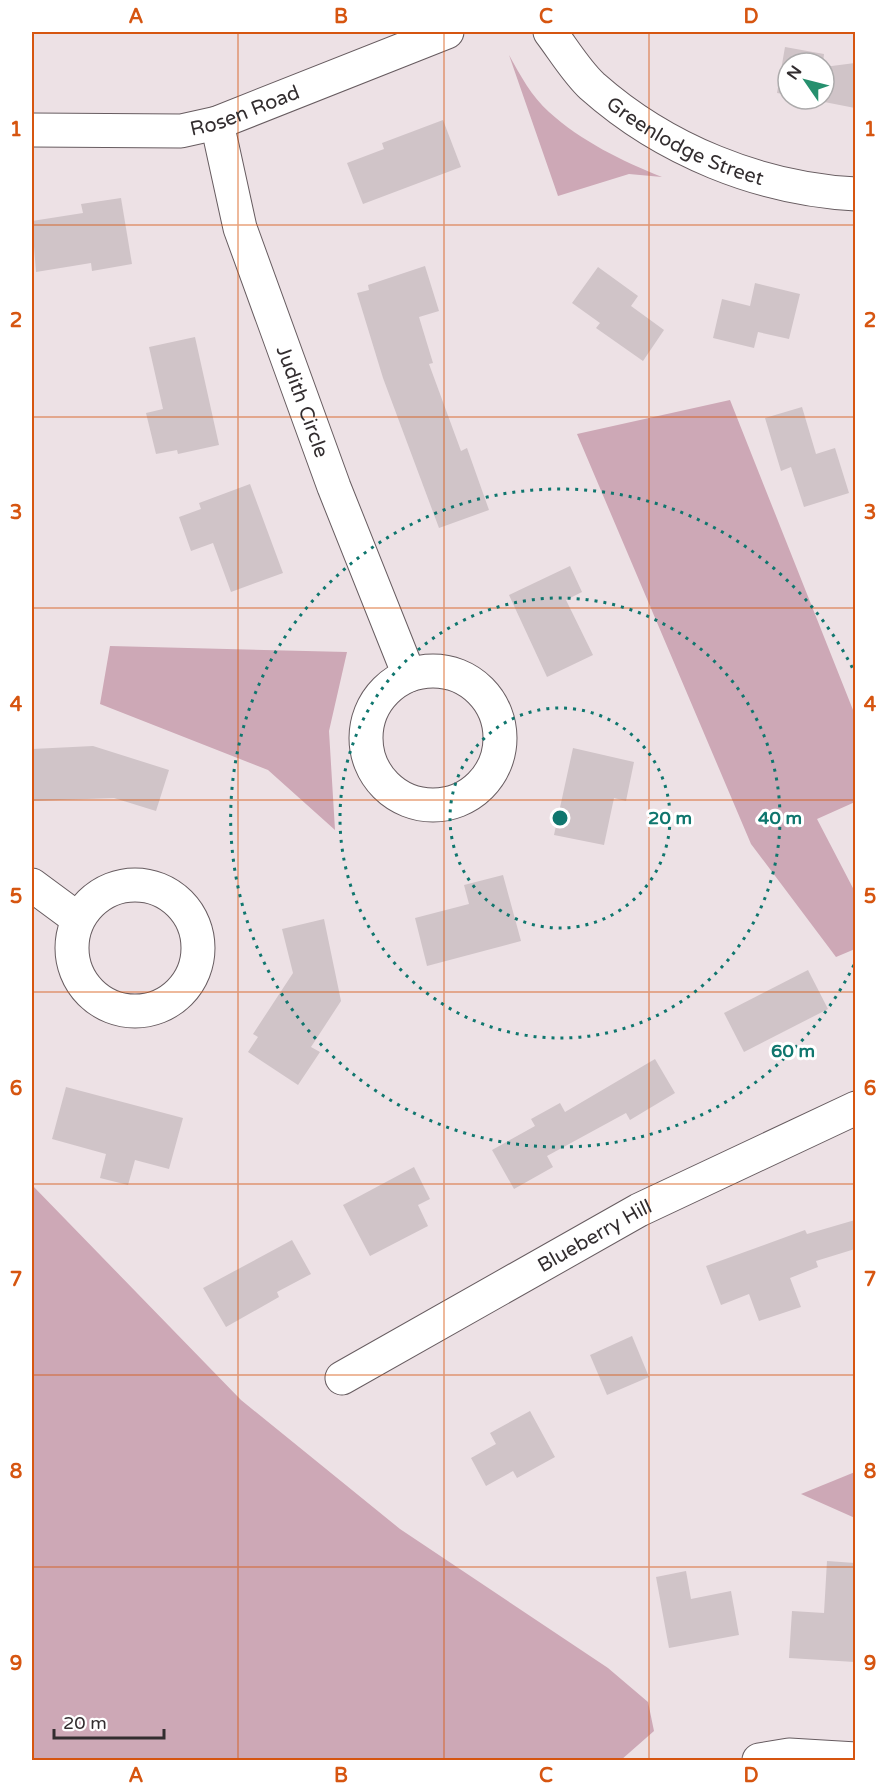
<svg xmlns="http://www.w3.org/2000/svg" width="887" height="1792" font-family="'Varela Round',sans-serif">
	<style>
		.green { fill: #cda8b6 }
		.building { fill: #d0c4c8 }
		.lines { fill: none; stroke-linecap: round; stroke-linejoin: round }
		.street-casing { stroke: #675c60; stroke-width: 35 }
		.secondary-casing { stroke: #675c60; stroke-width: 35 }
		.street { stroke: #fff; stroke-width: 33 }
		.secondary { stroke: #fff; stroke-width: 33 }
		.grid { fill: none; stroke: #d65510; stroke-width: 1.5; stroke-opacity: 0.55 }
		.ring { fill: none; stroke: #0f766e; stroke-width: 3; stroke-dasharray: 3 6 }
		.labels { text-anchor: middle; stroke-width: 6; stroke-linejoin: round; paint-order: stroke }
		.street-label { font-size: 20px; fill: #322d2f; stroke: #fff }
		.centre { fill: #0f766e; stroke: #fff; stroke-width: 3 }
		.ring-label { font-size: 18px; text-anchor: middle; font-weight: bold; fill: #0f766e; stroke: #fff; stroke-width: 6; stroke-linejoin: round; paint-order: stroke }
		.neatline { fill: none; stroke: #d65510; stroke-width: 2 }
		.grid-label { font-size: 20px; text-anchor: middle; font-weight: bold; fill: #d65510 }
	</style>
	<rect width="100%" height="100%" fill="#ede1e5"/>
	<g class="green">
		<path d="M509 55C520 75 532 97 549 112 581 141 622 161 662 177L629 174 558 196Z"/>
		<polygon points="730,400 855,715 855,802 817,819 855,892 855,949 836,957 751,844 577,434"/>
		<polygon points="110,646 347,652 329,731 335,830 268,770 100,704"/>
		<polygon points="32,1185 241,1400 400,1529 608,1668 648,1702 654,1731 621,1760 32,1760"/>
		<polygon points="855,1472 855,1518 801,1494"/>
	</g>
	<g class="building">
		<polygon points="785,47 824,54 823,63 788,63 788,95 777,93"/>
		<polygon points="855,63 855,108 809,99 824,99 824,67"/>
		<polygon points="443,120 461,167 363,204 347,163 384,149 382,143"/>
		<polygon points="121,198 132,264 92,271 91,263 36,272 32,221 83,213 81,204"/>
		<polygon points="425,266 439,311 419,317 433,363 429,364 461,451 467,448 489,510 439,528 383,378 357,293 369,290 368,285"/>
		<polygon points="598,267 638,296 631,306 664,330 643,361 596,328 600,323 572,303"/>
		<polygon points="755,283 800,294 789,339 758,332 754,348 713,338 722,299 750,306"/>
		<polygon points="195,337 219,445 178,454 177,450 156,454 146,413 163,409 149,347"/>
		<polygon points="802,407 816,454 835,448 849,493 804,507 791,467 781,471 765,418"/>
		<polygon points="250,484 283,573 231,592 213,543 191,551 179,517 201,509 199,503"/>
		<polygon points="570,566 582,592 566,600 593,655 547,677 509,595"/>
		<polygon points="93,746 169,770 156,811 114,798 34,801 32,749"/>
		<polygon points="573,748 634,762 626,801 614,798 604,845 554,835"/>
		<polygon points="503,875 521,941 427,966 415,918 469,904 464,885"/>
		<polygon points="324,919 341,1001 311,1047 320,1052 298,1085 248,1052 258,1037 253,1034 293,973 282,929"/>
		<polygon points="808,970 828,1009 744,1052 724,1013"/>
		<polygon points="655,1059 675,1093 630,1120 626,1113 547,1156 553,1167 514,1189 492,1150 535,1126 531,1119 560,1103 565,1112"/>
		<polygon points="66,1087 183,1118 169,1169 135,1160 128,1185 100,1178 106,1154 52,1139"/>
		<polygon points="414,1167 430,1199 418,1205 428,1226 370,1256 343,1205"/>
		<polygon points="855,1220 855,1249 816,1261 818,1267 790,1278 801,1307 759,1321 749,1294 721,1305 706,1266 805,1230 807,1234"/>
		<polygon points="292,1240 311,1274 277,1292 279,1297 226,1327 203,1288"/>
		<polygon points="632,1336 649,1377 607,1395 590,1355"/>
		<polygon points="530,1411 555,1457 517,1478 513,1471 486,1486 471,1458 496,1444 490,1433"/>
		<polygon points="827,1561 855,1563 855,1662 789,1658 792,1611 824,1613"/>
		<polygon points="686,1571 691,1599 731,1591 739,1635 669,1648 656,1577"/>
	</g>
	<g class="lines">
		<g class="street-casing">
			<g id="street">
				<path id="s1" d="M217 123 240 228 334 487 409 675"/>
				<path id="s2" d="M32 130 181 131 217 123 447 32"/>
				<circle cx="433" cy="738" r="67"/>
				<circle cx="135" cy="948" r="63"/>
				<polyline points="32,885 78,919"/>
				<path id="s3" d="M342 1378 639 1210 856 1108"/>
				<polyline points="759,1760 789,1755 856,1759"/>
			</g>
		</g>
		<g class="secondary-casing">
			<g id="secondary">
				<path id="s4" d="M550 32C563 49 576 71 592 86 664 150 760 189 856 194"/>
			</g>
		</g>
		<use href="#street" class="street"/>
		<use href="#secondary" class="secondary"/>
	</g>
	<path class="grid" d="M238 32V1760M444 32V1760M649 32V1760M32 225H856M32 417H856M32 608H856M32 800H856M32 992H856M32 1184H856M32 1375H856M32 1567H856"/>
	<g class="ring">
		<circle cx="560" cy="818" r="110"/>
		<circle cx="560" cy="818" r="220"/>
		<path d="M854 965A329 329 0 1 1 854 671"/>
	</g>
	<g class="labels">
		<g class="street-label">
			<text dy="7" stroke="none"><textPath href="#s2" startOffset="216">Rosen Road</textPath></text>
			<text dy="7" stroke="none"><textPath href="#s4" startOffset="178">Greenlodge Street</textPath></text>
			<text dy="7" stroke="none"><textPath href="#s1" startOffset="292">Judith Circle</textPath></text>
			<text dy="7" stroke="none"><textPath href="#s3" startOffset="290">Blueberry Hill</textPath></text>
		</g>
	</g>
	<circle cx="560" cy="818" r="9" class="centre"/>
	<g class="ring-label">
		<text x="670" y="824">20 m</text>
		<text x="780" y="824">40 m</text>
		<text x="793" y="1057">60 m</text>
	</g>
	<rect width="887" height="1792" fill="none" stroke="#ffffff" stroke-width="66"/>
	<g transform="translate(806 81) rotate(305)"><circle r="28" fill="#ffffff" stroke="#adabac" stroke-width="1.5"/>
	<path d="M0-4.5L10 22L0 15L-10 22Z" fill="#26906e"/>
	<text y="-9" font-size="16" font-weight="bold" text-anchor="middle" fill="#322d2f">N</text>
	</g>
	<path d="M54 1729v9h110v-9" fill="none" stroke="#322d2f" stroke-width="3"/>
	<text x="63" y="1729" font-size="18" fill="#322d2f" stroke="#ffffff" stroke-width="4.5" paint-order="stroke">20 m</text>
	<rect x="33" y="33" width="821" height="1726" class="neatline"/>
	<g class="grid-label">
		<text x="136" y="23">A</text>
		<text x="341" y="23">B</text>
		<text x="546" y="23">C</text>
		<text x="751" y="23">D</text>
		<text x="16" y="136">1</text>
		<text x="870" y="136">1</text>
		<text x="16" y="327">2</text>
		<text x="870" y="327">2</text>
		<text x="16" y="519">3</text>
		<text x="870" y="519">3</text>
		<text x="16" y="711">4</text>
		<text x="870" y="711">4</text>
		<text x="16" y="903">5</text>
		<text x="870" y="903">5</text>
		<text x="16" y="1095">6</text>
		<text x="870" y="1095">6</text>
		<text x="16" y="1286">7</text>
		<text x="870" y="1286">7</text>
		<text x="16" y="1478">8</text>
		<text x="870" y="1478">8</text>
		<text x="16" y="1670">9</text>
		<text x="870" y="1670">9</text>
		<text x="136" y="1782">A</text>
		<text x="341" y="1782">B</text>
		<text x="546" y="1782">C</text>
		<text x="751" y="1782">D</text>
	</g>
</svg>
